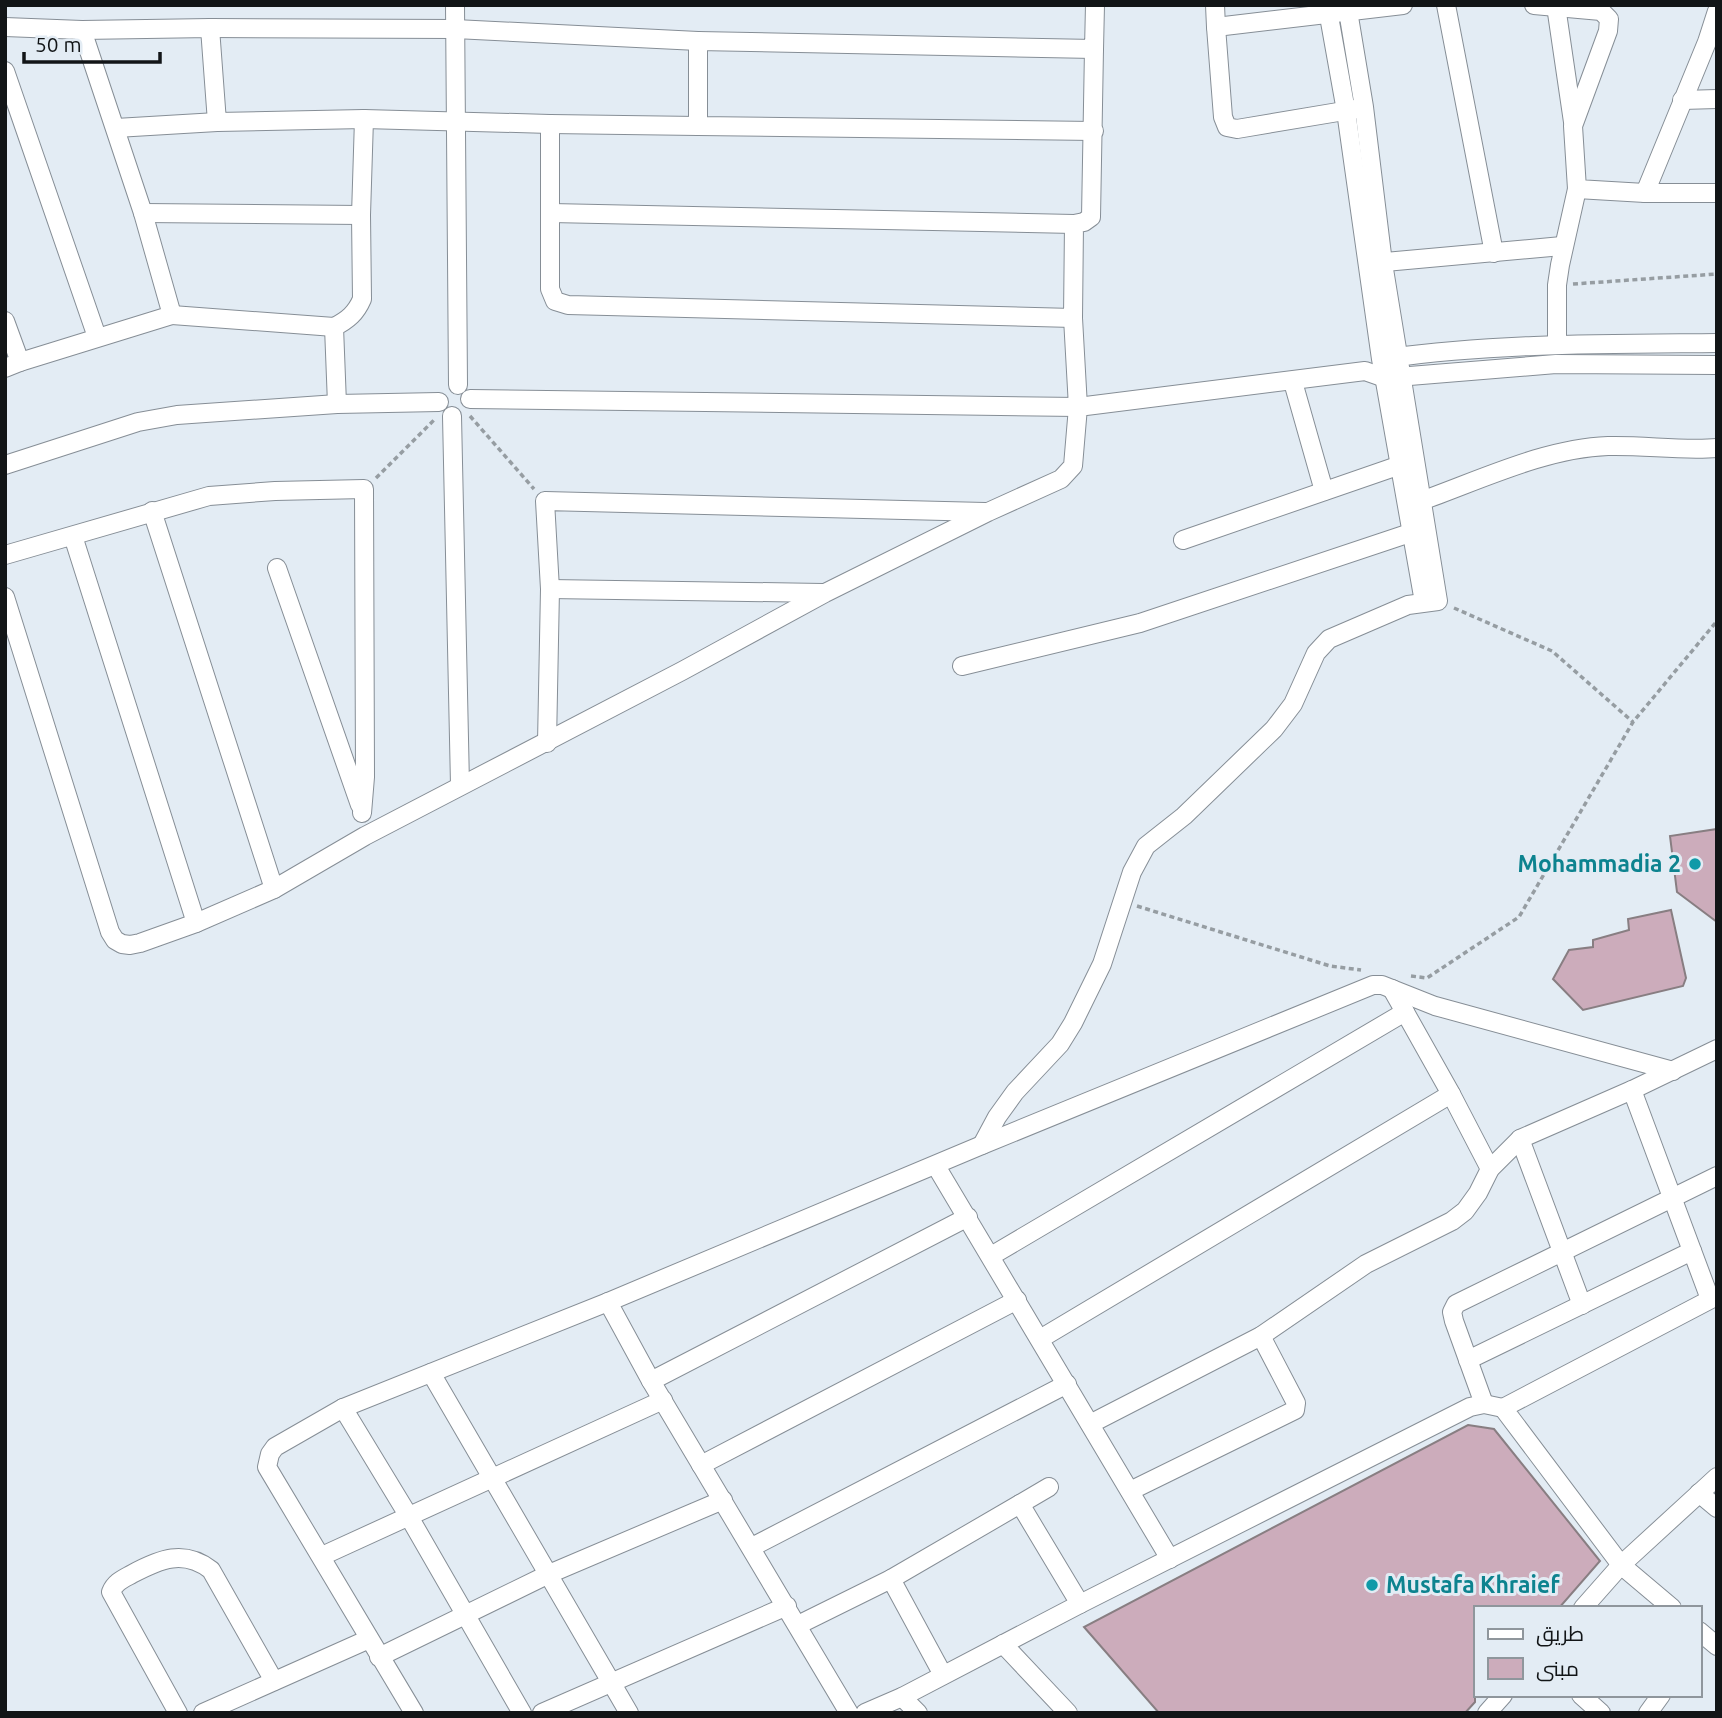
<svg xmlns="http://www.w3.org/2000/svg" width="1722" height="1718" font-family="Ubuntu,Cairo,sans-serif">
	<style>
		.building { fill: #ccacbb; stroke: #887e82; stroke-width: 2 }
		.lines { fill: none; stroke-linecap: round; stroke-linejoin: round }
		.minor-casing { stroke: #868e96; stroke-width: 20 }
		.path { stroke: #969da2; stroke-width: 3.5; stroke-dasharray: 5 3.5; stroke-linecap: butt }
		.minor { stroke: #fff; stroke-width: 18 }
		.culture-dot { fill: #0f9aa8; stroke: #e3ecf4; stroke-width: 2.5 }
		.labels { text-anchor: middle; stroke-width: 6; stroke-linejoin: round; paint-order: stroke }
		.culture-label { font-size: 23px; font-weight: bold; fill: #0d838f; stroke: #e3ecf4; text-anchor: end }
	</style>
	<rect width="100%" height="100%" fill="#e3ecf4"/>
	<g class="building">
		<polygon points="1717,829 1717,922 1677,892 1670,836"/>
		<polygon points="1671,910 1686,978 1683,986 1583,1010 1553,979 1569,950 1593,947 1593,940 1629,930 1628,919"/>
		<polygon points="1468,1425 1494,1429 1600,1561 1559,1608 1475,1608 1475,1702 1465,1713 1159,1713 1084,1627"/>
	</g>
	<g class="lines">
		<g class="minor-casing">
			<g id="minor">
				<polyline points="455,5 458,385"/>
				<polyline points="1215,5 1216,27"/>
				<polyline points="1327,5 1346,111 1381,359 1424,602"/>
				<polyline points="1446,5 1494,253"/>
				<polyline points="1534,5 1601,11 1609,19 1608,31 1573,126 1577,189 1645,193 1717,193"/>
				<polyline points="1556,6 1573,122"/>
				<path d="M5 27 82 30 210 28 217 122 364 119 361 215 362 299C356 313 348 320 334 327L337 404"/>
				<polyline points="210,28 455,29 698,41"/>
				<polyline points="5,71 97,337"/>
				<polyline points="1682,100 1717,99"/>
				<polyline points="1356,109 1237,129 1227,127 1223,117 1216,27 1403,5"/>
				<polyline points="364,119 550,124 550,289 555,301 568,305 1073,318 1074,224 1084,222 1091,217 1094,49"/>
				<polyline points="550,124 698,126"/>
				<polyline points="116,128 217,122"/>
				<polyline points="1094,131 698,126 698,41 1094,49 1095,5"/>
				<polyline points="1645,193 1707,42 1717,11"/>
				<polyline points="143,213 361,215"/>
				<polyline points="551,213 1074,224"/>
				<polyline points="1374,263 1562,246"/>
				<polyline points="172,315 334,327"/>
				<polyline points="5,321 20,362 5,368"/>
				<polyline points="1557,345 1557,285 1560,265 1577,189"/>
				<path d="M1389 358C1497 343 1608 344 1717 343"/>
				<polyline points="20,362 172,315 143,213 82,30"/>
				<polyline points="1293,382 1324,491"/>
				<polyline points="470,399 1078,407 1073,318"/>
				<polyline points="452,416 460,785"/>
				<polyline points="5,465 138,422 177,415 337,404 439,402"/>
				<path d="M1421 501C1480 480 1546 448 1608 446 1645 445 1681 451 1717 448"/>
				<polyline points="152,511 274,889"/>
				<polyline points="73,536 196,923"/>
				<polyline points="1183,540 1409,462"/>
				<polyline points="5,555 209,496 275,491 364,489 365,777 362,813"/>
				<polyline points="277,568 360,805"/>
				<polyline points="550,589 823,593"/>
				<polyline points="5,597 110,932 115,940 122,944 130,945 140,943 196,923 274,889 365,836 682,671 825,593 988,512 1061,479 1073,466 1078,407 1365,371 1385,378 1556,364 1717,365"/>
				<polyline points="962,666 1140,623 1422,529"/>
				<polyline points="547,743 550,589 545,501 985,512"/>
				<polyline points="1632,1090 1710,1299"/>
				<polyline points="1451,1094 1490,1169"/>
				<polyline points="1520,1139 1582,1305"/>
				<polyline points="982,1145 997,1117 1015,1092 1060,1044 1073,1023 1102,964 1132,872 1146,846 1184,816 1274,729 1293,704 1316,653 1329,639 1408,605 1438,601 1383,263 1364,107 1347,5"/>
				<polyline points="936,1166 1170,1559"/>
				<polyline points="991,1256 1405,1012"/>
				<polyline points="608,1302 651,1381 849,1713"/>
				<polyline points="1040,1339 1451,1094 1392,989"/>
				<polyline points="1468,1360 1692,1251"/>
				<polyline points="431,1373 629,1713"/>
				<polyline points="651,1381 968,1217"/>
				<polyline points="1484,1404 1454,1321 1452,1312 1456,1304 1717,1176"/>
				<polyline points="343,1408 408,1515 522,1713"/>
				<polyline points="1090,1424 1261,1336 1366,1264 1452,1221 1465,1211 1478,1193 1490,1169 1520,1139 1632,1090 1717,1049"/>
				<polyline points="701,1465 1017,1300"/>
				<polyline points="1130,1491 1295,1410 1296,1403 1261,1336"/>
				<polyline points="1699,1493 1717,1508"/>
				<polyline points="1020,1504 1049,1487"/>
				<polyline points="752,1547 1067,1384"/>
				<polyline points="322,1556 663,1400"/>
				<polyline points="891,1579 943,1675"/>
				<polyline points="1583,1608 1621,1565 1717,1477"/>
				<polyline points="1672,1608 1621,1565 1503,1408 1717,1296"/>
				<polyline points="798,1625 891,1579 1020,1504 1080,1604"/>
				<polyline points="1699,1631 1717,1646"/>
				<polyline points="1003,1644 1068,1713"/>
				<polyline points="379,1657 549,1574 723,1500"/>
				<polyline points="1581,1695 1601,1713"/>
				<polyline points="902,1697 918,1713"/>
				<path d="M178 1713 111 1592C115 1582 123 1579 132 1574 160 1559 184 1549 211 1570L274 1681"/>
				<polyline points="203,1713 369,1639"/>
				<polyline points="414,1713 267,1467 270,1454 275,1447 343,1408 608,1302 982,1145 1373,985 1382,985 1435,1006 1673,1071"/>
				<polyline points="542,1713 787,1606"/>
				<polyline points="865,1713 902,1697 1080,1604 1470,1407 1484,1404 1503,1408"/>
				<polyline points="1487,1713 1503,1695"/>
				<polyline points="1648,1713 1661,1695"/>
			</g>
		</g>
		<g class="path">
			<polyline points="1573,284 1717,274"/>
			<polyline points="470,416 534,489"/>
			<polyline points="376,478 435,419"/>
			<polyline points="1454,608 1552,651 1633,722"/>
			<polyline points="1137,906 1330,966 1361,970"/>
			<polyline points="1411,976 1427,978 1519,917 1633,722 1717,621"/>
		</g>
		<use href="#minor" class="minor"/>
	</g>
	<g class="culture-dot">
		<circle cx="1695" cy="864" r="7"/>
		<circle cx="1372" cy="1585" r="7"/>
	</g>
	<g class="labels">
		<g class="culture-label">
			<text x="1681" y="872">Mohammadia 2</text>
			<text x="1386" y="1593" text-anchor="start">Mustafa Khraief</text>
		</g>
	</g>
	<rect width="1722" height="1718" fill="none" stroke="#121517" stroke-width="14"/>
	<rect x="1474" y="1606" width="228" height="91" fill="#e3ecf4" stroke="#8f969c" stroke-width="2"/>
	<rect x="1488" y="1629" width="35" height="10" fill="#ffffff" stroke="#8f969c" stroke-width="2"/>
	<text x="1536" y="1641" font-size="21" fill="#121517">طريق</text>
	<rect x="1488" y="1658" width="35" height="21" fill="#ccacbb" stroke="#8f969c" stroke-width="2"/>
	<text x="1536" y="1676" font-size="21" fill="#121517">مبنى</text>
	<path d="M24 52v10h136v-10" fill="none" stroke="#121517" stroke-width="3.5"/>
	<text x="35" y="52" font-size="21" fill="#121517" stroke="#e3ecf4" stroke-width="5" paint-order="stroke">50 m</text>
</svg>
